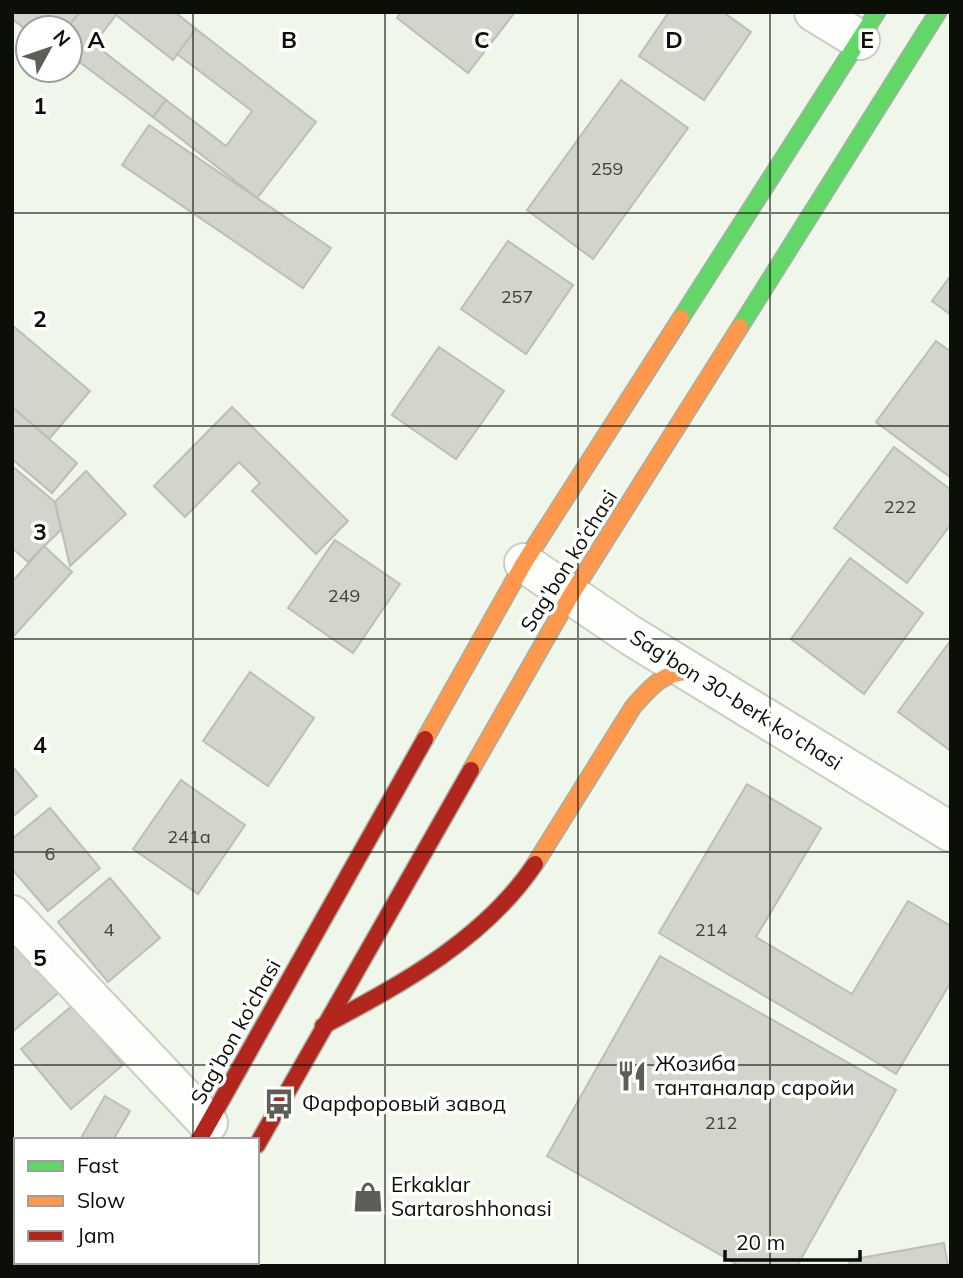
<svg xmlns="http://www.w3.org/2000/svg" width="963" height="1278" font-family="Mulish,sans-serif">
	<style>
		.building { fill: #d3d5cc; stroke: #bdbeb6; stroke-width: 2 }
		.lines { fill: none; stroke-linecap: round; stroke-linejoin: round }
		.street-casing { stroke: #cacec5; stroke-width: 42 }
		.fast-casing { stroke: #a2b1a3; stroke-width: 19 }
		.slow-casing { stroke: #a2b1a3; stroke-width: 19 }
		.jam-casing { stroke: #a2b1a3; stroke-width: 19 }
		.street { stroke: #fdfefc; stroke-width: 38 }
		.fast { stroke: #63d668; stroke-width: 16 }
		.slow { stroke: #ff974d; stroke-width: 16 }
		.jam { stroke: #b3261e; stroke-width: 16 }
		.grid { fill: none; stroke: #0c0e08; stroke-width: 2; stroke-opacity: 0.55 }
		.labels { text-anchor: middle; stroke-width: 7; stroke-linejoin: round; paint-order: stroke }
		.number-label { font-size: 18px; fill: #3e4039 }
		.street-label { font-size: 21px; fill: #0c0e08; stroke: #fff }
		.poi-label { font-size: 21px; fill: #0c0e08; stroke: #fff; text-anchor: start }
		.grid-label { font-size: 23px; text-anchor: middle; font-weight: bold; fill: #0c0e08; stroke: #fff; stroke-width: 7; stroke-linejoin: round; paint-order: stroke }
	</style>
	<rect width="100%" height="100%" fill="#f1f6eb"/>
	<g class="building">
		<polygon points="12,12 80,12 67,28 28,28 28,31 12,19"/>
		<polygon points="80,12 175,12 196,29 173,60 116,15 94,44 166,100 153,117 70,55 70,28 67,28"/>
		<polygon points="401,12 515,12 468,73 397,18"/>
		<polygon points="669,12 723,12 751,32 704,100 639,56"/>
		<polygon points="196,29 316,122 257,198 153,117 166,100 226,146 252,111 177,54"/>
		<polygon points="621,80 688,128 593,259 527,210"/>
		<polygon points="149,125 331,248 303,288 122,165"/>
		<polygon points="508,241 573,285 526,354 461,309"/>
		<polygon points="951,275 951,315 932,301"/>
		<polygon points="12,325 90,391 49,439 12,407"/>
		<polygon points="936,341 951,352 950,477 876,422"/>
		<polygon points="439,347 504,391 456,459 392,415"/>
		<polygon points="12,407 77,463 52,493 12,459"/>
		<polygon points="232,407 348,521 316,554 252,491 260,483 239,462 185,517 154,486"/>
		<polygon points="894,447 951,490 951,524 907,583 834,528"/>
		<polygon points="12,466 55,502 61,530 28,562 12,548"/>
		<polygon points="86,471 126,514 70,566 55,502"/>
		<polygon points="335,540 400,584 353,653 288,608"/>
		<polygon points="44,546 72,572 12,638 12,582"/>
		<polygon points="850,558 923,613 864,694 791,639"/>
		<polygon points="951,640 951,751 898,712"/>
		<polygon points="250,672 314,718 268,786 203,741"/>
		<polygon points="12,766 37,796 12,817"/>
		<polygon points="181,780 245,825 198,894 133,849"/>
		<polygon points="747,784 821,828 756,937 852,994 908,901 951,926 951,982 896,1074 659,933"/>
		<polygon points="50,808 100,868 48,911 12,869 12,839"/>
		<polygon points="110,878 160,938 108,982 58,922"/>
		<polygon points="12,931 62,990 12,1032"/>
		<polygon points="660,956 896,1090 797,1266 740,1266 547,1156"/>
		<polygon points="73,1005 123,1065 71,1109 21,1049"/>
		<polygon points="105,1096 130,1111 113,1140 80,1140"/>
		<polygon points="12,1159 16,1163 16,1221 12,1224"/>
		<polygon points="944,1243 948,1266 850,1266 849,1260"/>
	</g>
	<g class="lines">
		<g class="street-casing">
			<g id="street">
				<polyline points="814,12 860,40"/>
				<polyline points="524,563 630,635 951,832"/>
				<polyline points="12,915 208,1123"/>
			</g>
		</g>
		<g class="fast-casing">
			<g id="fast">
				<polyline points="681,318 877,12"/>
				<polyline points="740,327 938,12"/>
				<polyline points="131,1266 133,1262"/>
			</g>
		</g>
		<g class="slow-casing">
			<g id="slow">
				<polyline points="425,739 524,563 681,318"/>
				<polyline points="471,770 571,595 740,327"/>
				<path d="M535 864 633 707C650 688 662 672 689 672"/>
			</g>
		</g>
		<g class="jam-casing">
			<g id="jam">
				<path d="M323 1026C401 984 484 940 535 864"/>
				<polyline points="199,1140 425,739"/>
				<polyline points="257,1145 471,770"/>
				<polyline points="191,1266 193,1262"/>
			</g>
		</g>
		<use href="#street" class="street"/>
		<use href="#fast" class="fast"/>
		<use href="#slow" class="slow"/>
		<use href="#jam" class="jam"/>
	</g>
	<path class="grid" d="M193 12V1140M385 12V1266M578 12V1266M770 12V1266M12 213H951M12 426H951M12 639H951M12 852H951M12 1065H951M193 1262V1266"/>
	<defs>
		<g id="restaurant-bare" transform="scale(2.415)"><path d="M-5-6h1v4h1v-4h1v4h1v-4h1v5L-1.5 .5V6h-2V.5L-5-1ZM5-6V6H3V1.5H1.5Q1.5-4 5-6Z" fill="#5c5f57" stroke="#fff" stroke-width="2.5" paint-order="stroke"/></g>
		<g id="bus-bare" transform="scale(2.415)"><path d="M-5-6H5V4H4V6H2V4H-2V6H-4V4H-5ZM-3.5-4V0h7V-4ZM-3.5 1.2v1.5H-2V1.2ZM2 1.2v1.5H3.5V1.2Z" fill="#5c5f57" stroke="#fff" stroke-width="2.5" paint-order="stroke"/></g>
		<g id="shop-bare" transform="scale(2.415)"><path d="M-5-2.5h2.3a2.7 3.5 0 0 1 5.4 0H5L5.5 6h-11ZM-1.5-2.5h3a1.5 2.3 0 0 0-3 0Z" fill="#5c5f57" stroke="#fff" stroke-width="2.5" paint-order="stroke"/></g>
	</defs>
	<g fill-rule="evenodd">
		<use href="#restaurant-bare" x="632" y="1076"/>
		<use href="#bus-bare" x="279" y="1104"/>
		<use href="#shop-bare" x="368" y="1197"/>
	</g>
	<g class="labels">
		<g class="number-label">
			<text x="607" y="175">259</text>
			<text x="517" y="303">257</text>
			<text x="900" y="513">222</text>
			<text x="344" y="602">249</text>
			<text x="189" y="843">241а</text>
			<text x="50" y="860">6</text>
			<text x="109" y="936">4</text>
			<text x="711" y="936">214</text>
			<text x="721" y="1129">212</text>
		</g>
		<g class="street-label">
			<text transform="translate(569 561) rotate(-58)" y="7">Sag’bon ko’chasi</text>
			<text transform="translate(736 700) rotate(32)" y="7">Sag'bon 30-berk ko'chasi</text>
			<text transform="translate(236 1032) rotate(-61)" y="7">Sag’bon ko’chasi</text>
		</g>
		<g class="poi-label">
			<text x="655" y="1071">Жозиба<tspan x="655" dy="24">тантаналар саройи</tspan></text>
			<text x="302" y="1111">Фарфоровый завод</text>
			<text x="391" y="1192">Erkaklar<tspan x="391" dy="24">Sartaroshhonasi</tspan></text>
		</g>
	</g>
	<g class="grid-label">
		<text x="96" y="48">A</text>
		<text x="289" y="48">B</text>
		<text x="482" y="48">C</text>
		<text x="674" y="48">D</text>
		<text x="867" y="48">E</text>
		<text x="40" y="114">1</text>
		<text x="40" y="327">2</text>
		<text x="40" y="540">3</text>
		<text x="40" y="753">4</text>
		<text x="40" y="966">5</text>
	</g>
	<rect width="963" height="1278" fill="none" stroke="#0c0e08" stroke-width="28"/>
	<rect x="14" y="1138" width="245" height="126" fill="#ffffff" stroke="#9e9f9c" stroke-width="2"/>
	<rect x="28" y="1161" width="35" height="10" fill="#63d668" stroke="#9e9f9c" stroke-width="2"/>
	<text x="77" y="1173" font-size="21" fill="#0c0e08">Fast</text>
	<rect x="28" y="1196" width="35" height="10" fill="#ff974d" stroke="#9e9f9c" stroke-width="2"/>
	<text x="77" y="1208" font-size="21" fill="#0c0e08">Slow</text>
	<rect x="28" y="1231" width="35" height="10" fill="#b3261e" stroke="#9e9f9c" stroke-width="2"/>
	<text x="77" y="1243" font-size="21" fill="#0c0e08">Jam</text>
	<g transform="translate(49 49) rotate(50)"><circle r="33" fill="#ffffff" stroke="#9e9f9c" stroke-width="2"/>
	<path d="M0-5L12 26L0 18L-12 26Z" fill="#5c5f57"/>
	<text y="-10" font-size="19" font-weight="bold" text-anchor="middle" fill="#0c0e08">N</text>
	</g>
	<path d="M725 1250v10h135v-10" fill="none" stroke="#0c0e08" stroke-width="3.5"/>
	<text x="736" y="1250" font-size="21" fill="#0c0e08" stroke="#ffffff" stroke-width="5" paint-order="stroke">20 m</text>
</svg>
